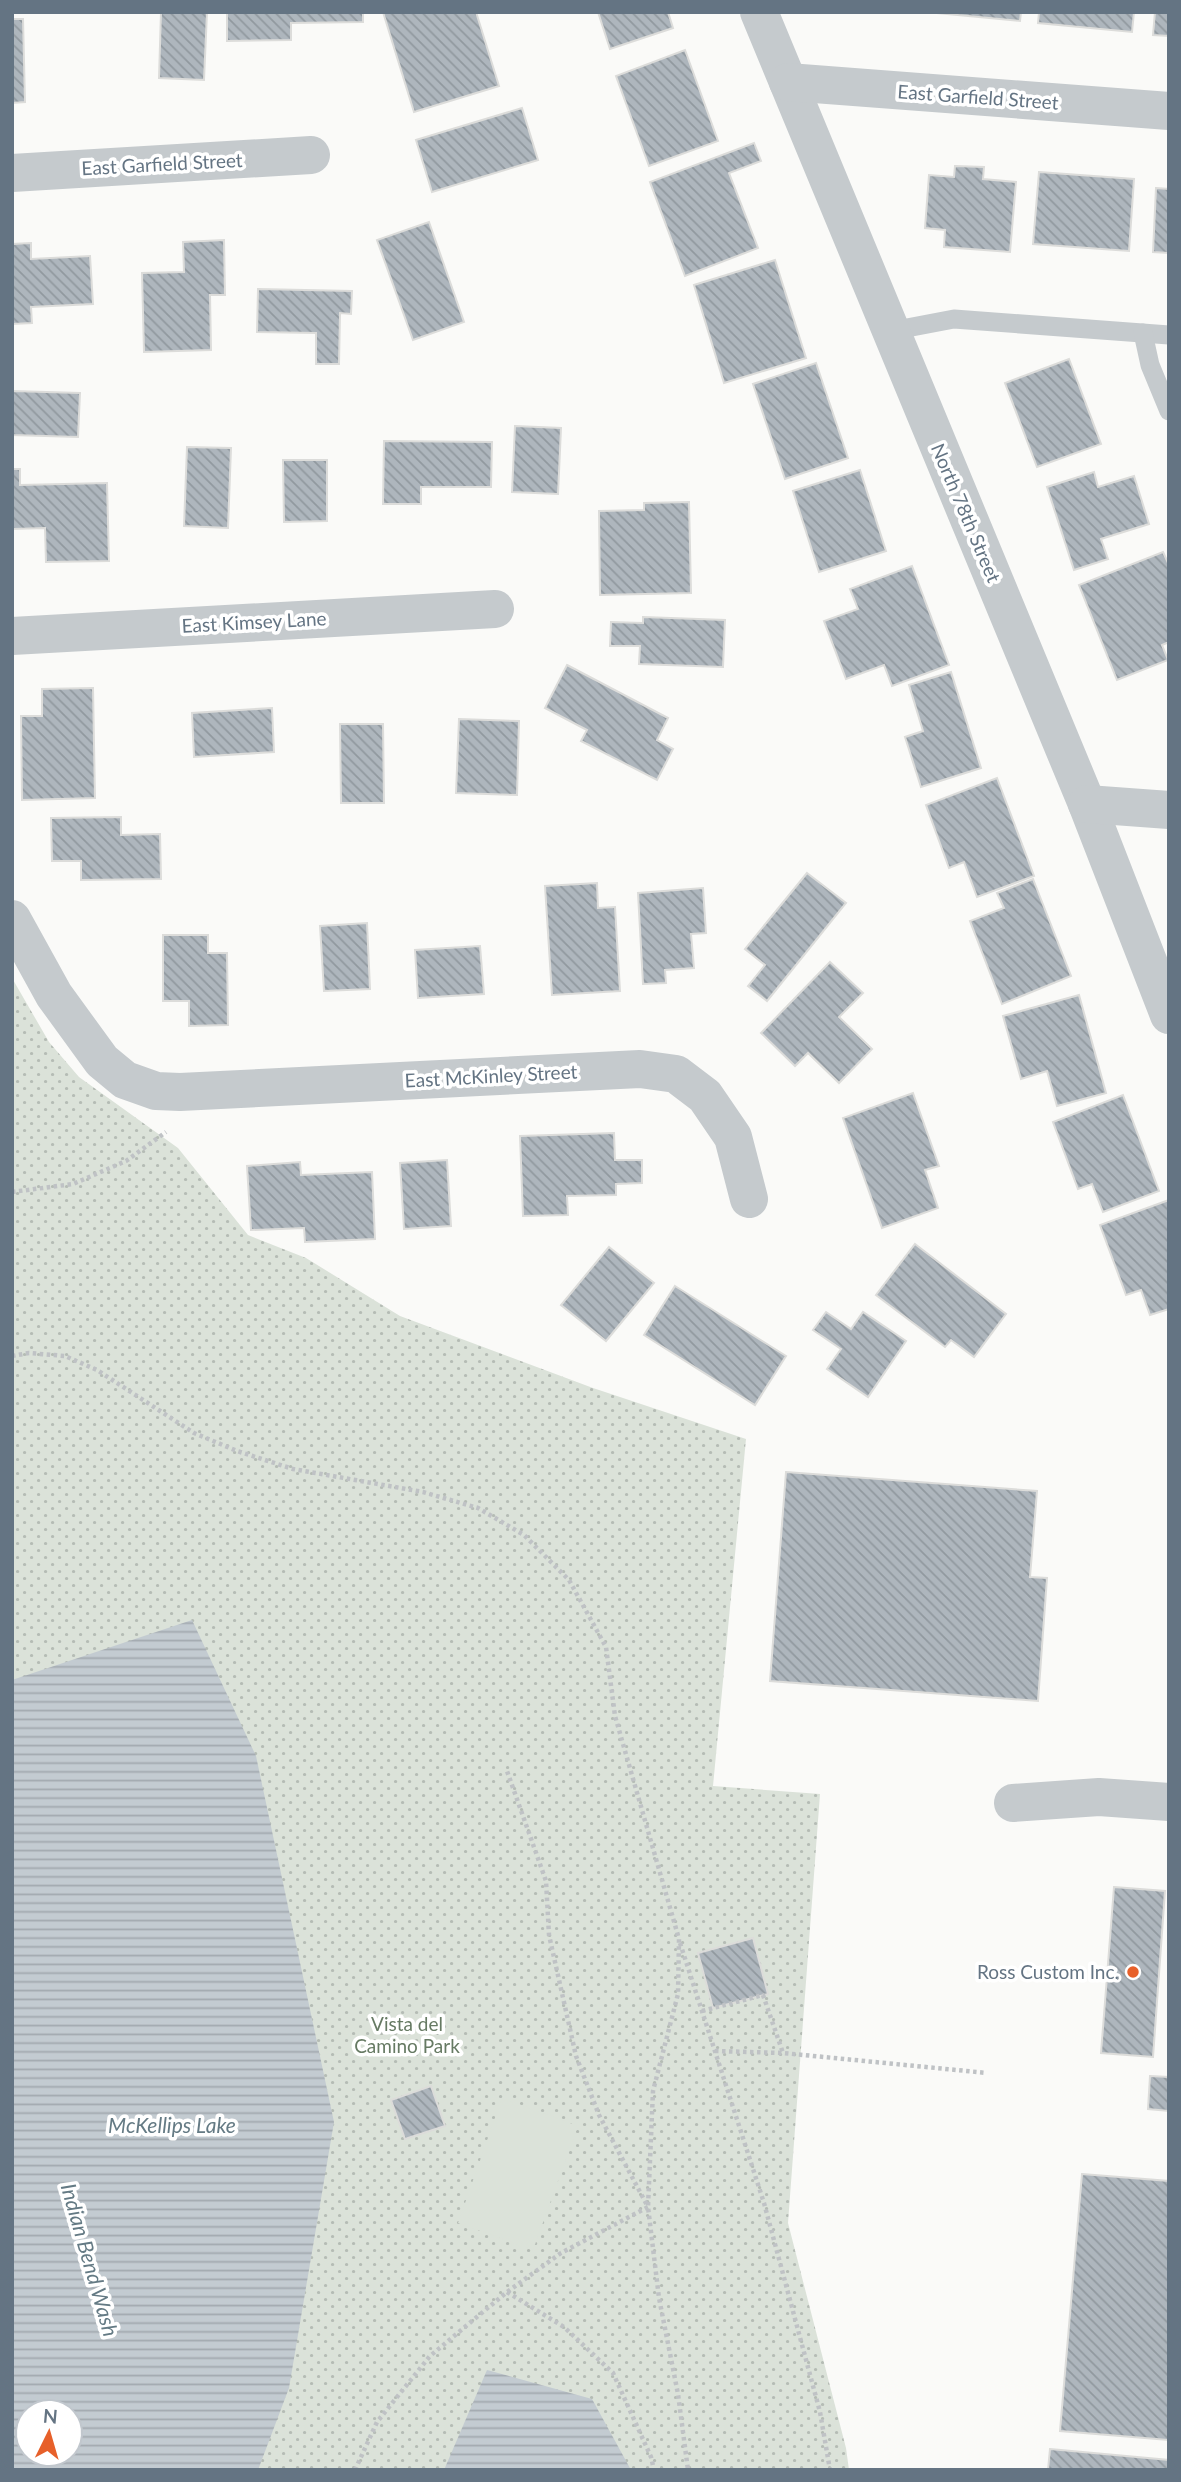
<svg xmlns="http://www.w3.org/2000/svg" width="1181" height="2482" font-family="Lato,sans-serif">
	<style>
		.park { fill: url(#park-dots); fill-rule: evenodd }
		.pitch { fill: #dbe2d9 }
		.water { fill: url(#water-rules); fill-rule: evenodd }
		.building { fill: url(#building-back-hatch); stroke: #dcdcda; stroke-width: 2 }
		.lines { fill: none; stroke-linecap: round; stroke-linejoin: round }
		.path { stroke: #bfc2c5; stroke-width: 4.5; stroke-dasharray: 3.5 3.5; stroke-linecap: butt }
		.lane { stroke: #c5cacd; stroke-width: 19 }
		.street { stroke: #c5cacd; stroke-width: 38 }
		.poi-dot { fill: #e7602a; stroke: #fff; stroke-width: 2.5 }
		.labels { text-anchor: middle; stroke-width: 7; stroke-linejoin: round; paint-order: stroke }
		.street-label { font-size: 19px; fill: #647483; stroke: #fff }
		.poi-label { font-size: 19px; fill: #647483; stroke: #fff; text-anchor: end }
		.park-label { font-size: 19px; fill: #667a63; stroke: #fff }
		.water-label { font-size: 21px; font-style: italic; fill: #647a84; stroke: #fff }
	</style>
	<defs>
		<pattern id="park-dots" width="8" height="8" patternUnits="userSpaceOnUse" patternTransform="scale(1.75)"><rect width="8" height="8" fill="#dbe2d9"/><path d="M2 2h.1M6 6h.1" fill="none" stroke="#b5bcb5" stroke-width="1.8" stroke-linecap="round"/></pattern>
		<pattern id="water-rules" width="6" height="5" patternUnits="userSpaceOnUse" patternTransform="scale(1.75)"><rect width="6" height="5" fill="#c3cbd1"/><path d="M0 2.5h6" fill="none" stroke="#a2a9af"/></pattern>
		<pattern id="building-back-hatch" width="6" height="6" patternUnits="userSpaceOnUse" patternTransform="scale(1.75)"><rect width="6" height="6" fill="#aeb6bd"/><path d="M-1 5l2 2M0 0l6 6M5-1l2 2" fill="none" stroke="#91999f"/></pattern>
	</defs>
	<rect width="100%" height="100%" fill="#fafaf8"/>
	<path class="park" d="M12 978 49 1042 79 1077 178 1148 248 1235 306 1258 400 1316 593 1388 746 1439 713 1786 820 1794 788 2223 846 2448 849 2470H12ZM28 2412H70V2454H28Z"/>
	<polygon class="pitch" points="502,2098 578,2126 533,2250 458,2223"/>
	<g class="water">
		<path d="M192 1620 256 1756 334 2122 289 2388 258 2470H12V1680ZM28 2412H70V2454H28Z"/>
		<polygon points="487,2370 592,2399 631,2470 444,2470"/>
	</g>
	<g class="building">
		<polygon points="161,12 207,12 204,80 159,78"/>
		<polygon points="227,12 363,12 363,22 291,23 291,40 227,41"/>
		<polygon points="383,12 476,12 499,86 414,112"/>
		<polygon points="598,12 668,12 673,28 610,49"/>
		<polygon points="926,12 1021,12 1020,21"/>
		<polygon points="1039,12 1134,12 1132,32 1038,23"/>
		<polygon points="1155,12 1169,12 1169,36 1153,35"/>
		<polygon points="12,19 23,19 25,102 12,103"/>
		<polygon points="685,50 718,141 649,166 616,76"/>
		<polygon points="522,108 538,160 432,192 416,140"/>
		<polygon points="754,143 761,161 729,173 758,248 685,276 650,182"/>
		<polygon points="955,166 984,167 983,179 1016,182 1010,252 944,247 945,230 925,228 929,175 954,177"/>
		<polygon points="1039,172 1134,179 1129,251 1033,244"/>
		<polygon points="1156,188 1169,189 1169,253 1153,252"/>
		<polygon points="429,222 464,322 413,340 377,240"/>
		<polygon points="224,240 225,295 210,295 211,350 144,352 142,273 184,272 183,242"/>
		<polygon points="31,243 31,259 90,256 93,304 31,307 32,323 12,324 12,244"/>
		<polygon points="775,260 806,358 724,383 694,285"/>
		<polygon points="258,289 352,291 351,314 340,313 339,364 316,364 316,333 257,332"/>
		<polygon points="1069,359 1101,444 1037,467 1005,383"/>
		<polygon points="816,363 848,458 785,479 753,384"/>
		<polygon points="12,391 80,393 78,437 12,435"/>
		<polygon points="515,426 561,428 558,494 512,492"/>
		<polygon points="384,441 492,442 491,487 421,487 421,504 383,504"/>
		<polygon points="187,447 231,448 228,528 184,526"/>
		<polygon points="283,460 327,460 327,521 284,522"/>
		<polygon points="12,469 20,469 20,485 107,483 109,561 46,562 45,528 12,529"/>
		<polygon points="860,470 886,551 819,572 793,491"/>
		<polygon points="1094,472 1098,487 1134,476 1149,524 1101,539 1108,559 1074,570 1047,487"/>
		<polygon points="689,502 691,593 600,595 599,511 644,510 644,503"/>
		<polygon points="1163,552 1169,565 1169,642 1162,645 1168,660 1117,680 1079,585"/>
		<polygon points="912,566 949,665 892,686 884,665 846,679 824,621 858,609 850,589"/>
		<polygon points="643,617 725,620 723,667 639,664 640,646 610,646 611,622 643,623"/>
		<polygon points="567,665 668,718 657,740 673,749 657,780 581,741 587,730 545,708"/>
		<polygon points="951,672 981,768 921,787 905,737 923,731 909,685"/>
		<polygon points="93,688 95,798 22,800 21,716 42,716 42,689"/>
		<polygon points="272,708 274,752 194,757 192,713"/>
		<polygon points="459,719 519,721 517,795 456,793"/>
		<polygon points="340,724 383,724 384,803 341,803"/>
		<polygon points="997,778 1034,876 977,897 964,862 949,868 926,805"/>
		<polygon points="121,817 121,835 160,834 161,879 81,880 81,861 52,861 51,818"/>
		<polygon points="807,873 846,903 767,1001 748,986 765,965 745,949"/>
		<polygon points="1033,879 1071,976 1002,1004 970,921 1004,908 997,893"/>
		<polygon points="597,883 598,908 615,907 620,991 552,995 545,886"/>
		<polygon points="703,888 706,933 691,934 694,968 665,970 666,983 643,984 638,893"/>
		<polygon points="367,923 370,989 324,991 320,926"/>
		<polygon points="163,935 208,935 208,953 227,953 228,1025 189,1026 189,1001 163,1001"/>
		<polygon points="480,946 484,994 418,998 415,950"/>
		<polygon points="830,962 863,993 839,1017 872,1049 839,1083 808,1053 795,1066 761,1033"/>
		<polygon points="1079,995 1106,1093 1057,1106 1047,1071 1021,1079 1003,1016"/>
		<polygon points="913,1093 939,1166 925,1170 938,1208 882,1228 843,1118"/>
		<polygon points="1123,1095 1159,1191 1103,1212 1092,1184 1078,1189 1053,1122"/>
		<polygon points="614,1133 615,1160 642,1160 642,1183 616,1184 616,1195 567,1196 568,1215 523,1216 520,1136"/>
		<polygon points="447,1160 451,1226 404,1229 400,1163"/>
		<polygon points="300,1162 301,1175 372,1172 375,1239 305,1242 304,1228 251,1230 247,1166"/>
		<polygon points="1169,1200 1169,1309 1150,1315 1141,1290 1126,1295 1100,1225"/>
		<polygon points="915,1244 1006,1314 974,1357 951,1340 945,1347 876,1295"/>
		<polygon points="609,1247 654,1283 606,1341 561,1305"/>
		<polygon points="675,1286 786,1356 755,1405 644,1335"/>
		<polygon points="826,1312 851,1329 863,1312 906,1341 868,1397 827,1369 841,1349 813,1330"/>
		<polygon points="786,1472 1037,1491 1030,1577 1047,1578 1038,1701 770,1681"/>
		<polygon points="1114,1887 1165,1891 1153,2057 1101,2053"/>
		<polygon points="753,1938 768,1994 713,2008 698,1953"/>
		<polygon points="1150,2076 1169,2077 1169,2111 1148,2109"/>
		<polygon points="431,2086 445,2126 405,2139 391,2100"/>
		<polygon points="1082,2174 1169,2181 1168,2440 1060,2431"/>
		<polygon points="1050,2449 1169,2460 1169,2470 1048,2470"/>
	</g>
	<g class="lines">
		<g class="path">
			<polyline points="12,1192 73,1184 126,1161 166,1132"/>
			<polyline points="12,1356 29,1353 65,1356 97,1370 194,1433 237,1451 293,1469 423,1492 478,1508 524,1535 569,1580 606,1647 615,1716 679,1939 678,1994 653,2091 648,2207 659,2298 678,2394 688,2470"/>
			<polyline points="680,1943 764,2203 820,2412 830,2470"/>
			<polyline points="702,2011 763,1995 783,2053"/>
			<polyline points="715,2051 783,2053 987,2073"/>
			<polyline points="507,2292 564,2327 613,2373 651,2457 654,2470"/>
			<polyline points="355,2470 377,2422 430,2356 507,2292 561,2253 648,2207 599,2115 576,2056 549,1935 546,1881 507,1771"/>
		</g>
		<g class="lane">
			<polyline points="891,331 954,319 1169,335"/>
			<polyline points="1143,333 1150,365 1169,411"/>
		</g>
		<g class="street">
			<polyline points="759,12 1087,804 1169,1015"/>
			<polyline points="788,82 1169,111"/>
			<polyline points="12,173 311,155"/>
			<polyline points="12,636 495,609"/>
			<polyline points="1087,804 1169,810"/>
			<polyline points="12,919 54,995 102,1061 125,1080 156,1091 180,1092 640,1069 676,1074 705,1096 733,1137 749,1199"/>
			<polyline points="1013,1803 1099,1797 1169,1802"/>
		</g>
	</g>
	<circle class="poi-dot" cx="1133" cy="1972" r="7"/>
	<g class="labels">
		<g class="street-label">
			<text transform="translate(978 97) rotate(4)" y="7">East Garfield Street</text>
			<text transform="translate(162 164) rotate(-3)" y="7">East Garfield Street</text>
			<text transform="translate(966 513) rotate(67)" y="7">North 78th Street</text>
			<text transform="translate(254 622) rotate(-3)" y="7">East Kimsey Lane</text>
			<text transform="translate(491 1076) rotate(-3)" y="7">East McKinley Street</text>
		</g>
		<g class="poi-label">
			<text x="1119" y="1979">Ross Custom Inc.</text>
		</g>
		<g class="park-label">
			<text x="407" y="2031">Vista del<tspan x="407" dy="22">Camino Park</tspan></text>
		</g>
		<g class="water-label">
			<text x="172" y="2133">McKellips Lake</text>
			<text transform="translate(89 2260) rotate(74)" y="7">Indian Bend Wash</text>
		</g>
	</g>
	<rect width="1181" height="2482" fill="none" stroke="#647483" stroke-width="28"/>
	<g transform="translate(49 2433) rotate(5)"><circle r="33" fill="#ffffff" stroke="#c1c7cd" stroke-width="2"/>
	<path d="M0-5L12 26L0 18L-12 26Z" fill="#e7602a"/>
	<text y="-10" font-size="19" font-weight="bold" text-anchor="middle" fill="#647483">N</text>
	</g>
</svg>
